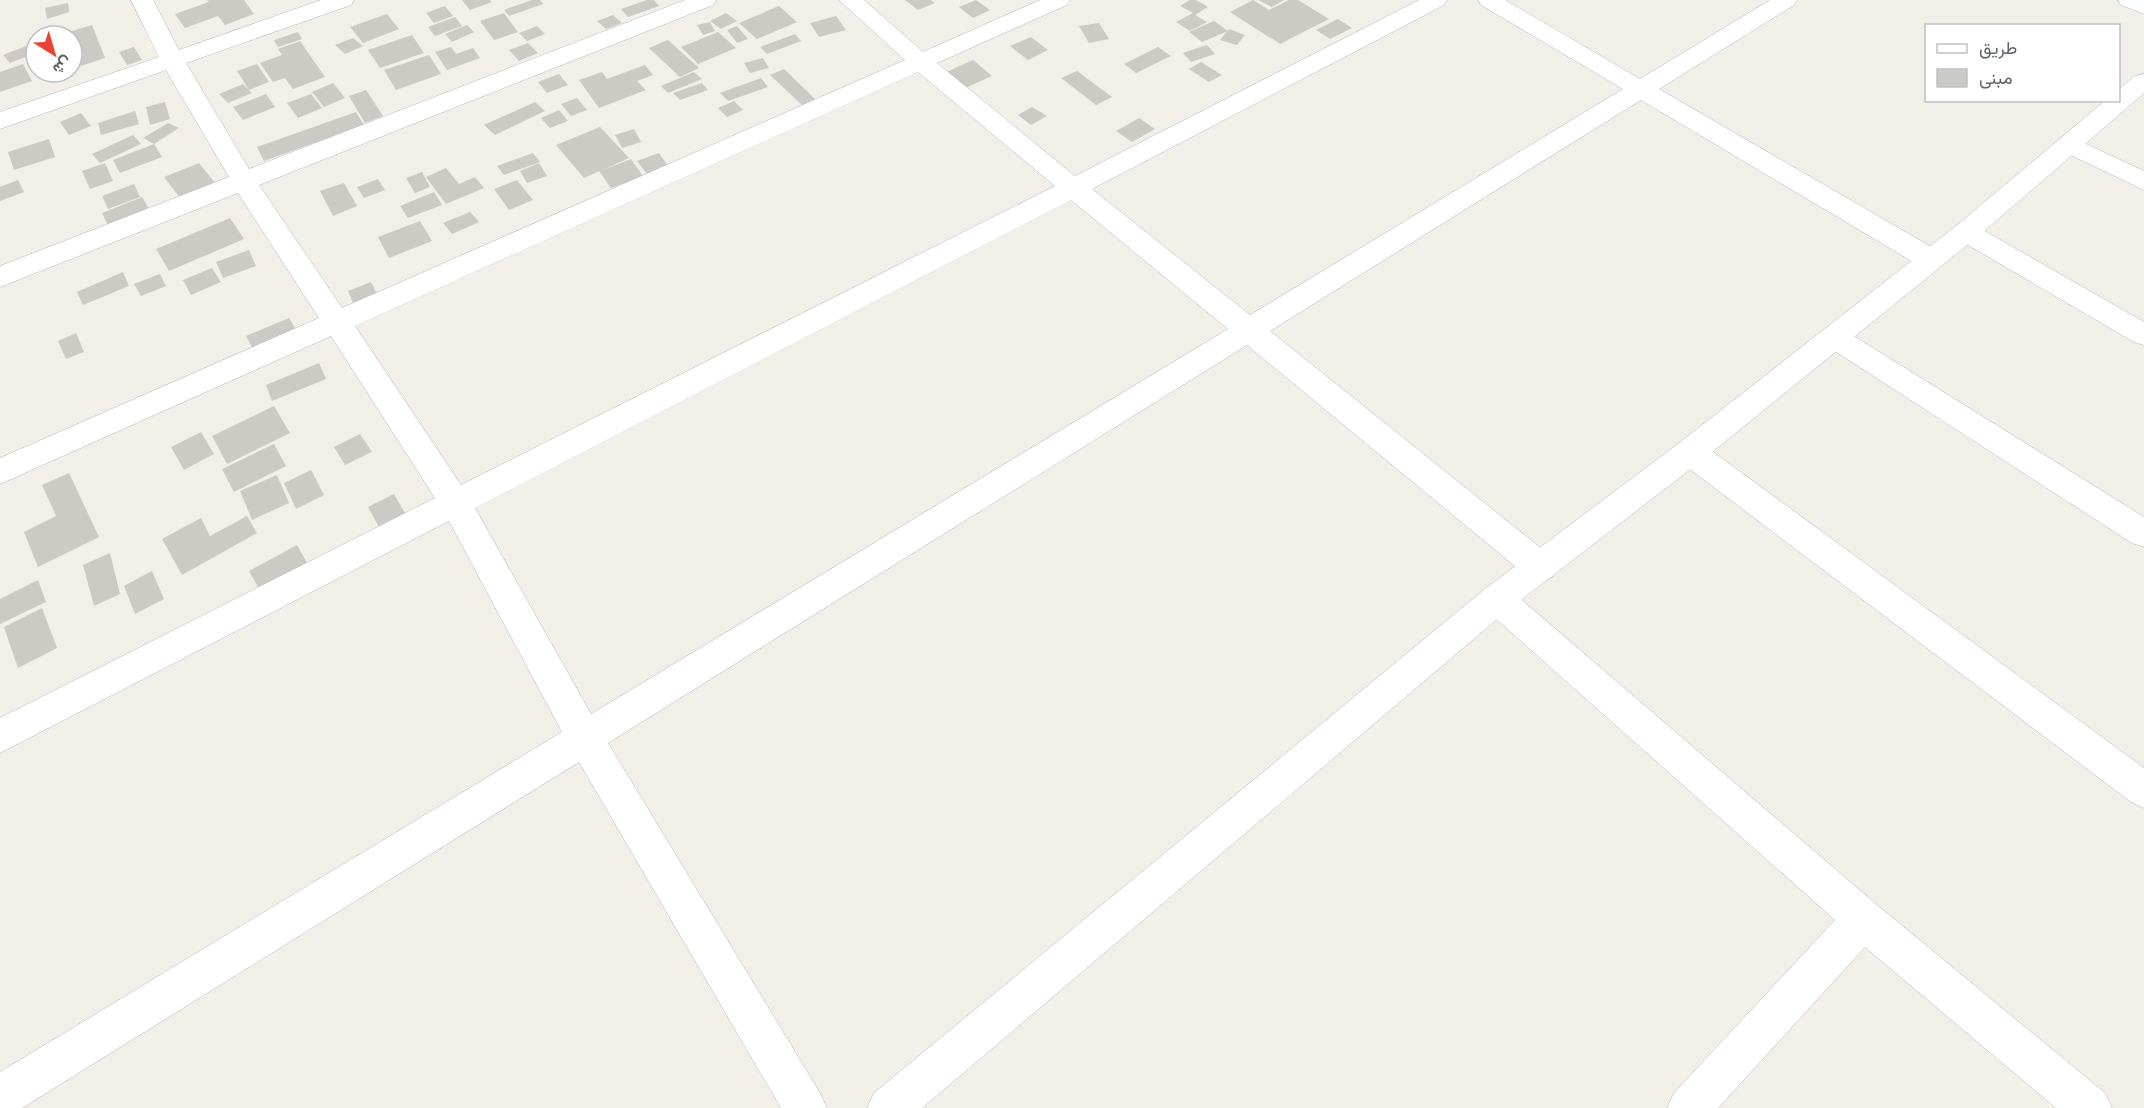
<svg xmlns="http://www.w3.org/2000/svg" width="2144" height="1108" font-family="Barlow,Vazirmatn,sans-serif">
	<style>
		.building { fill: #cccac5 }
		.lines { fill: none; stroke-linecap: round; stroke-linejoin: round }
		.street-casing { stroke: #b5b8bc; stroke-width: 1 }
		.secondary-casing { stroke: #b6babf; stroke-width: 1 }
		.street { fill: #fff; fill-rule: evenodd }
		.secondary { fill: #fff; fill-rule: evenodd }
	</style>
	<rect width="100%" height="100%" fill="#f1efe8"/>
	<g class="building">
		<polygon points="207,0 244,0 254,14 225,25 218,16 185,28 175,14 209,2"/>
		<polygon points="462,0 490,0 492,2 470,10"/>
		<polygon points="532,0 540,0 543,4 509,16 504,10"/>
		<polygon points="647,0 654,0 659,6 628,17 621,9"/>
		<polygon points="905,0 931,0 935,3 918,10"/>
		<polygon points="976,0 990,10 973,18 959,7"/>
		<polygon points="1190,0 1196,0 1208,7 1195,15 1207,22 1190,31 1176,22 1193,13 1180,6"/>
		<polygon points="1253,0 1269,10 1267,11 1289,0 1298,0 1329,19 1280,44 1230,12"/>
		<polygon points="1258,0 1284,0 1272,7"/>
		<polygon points="68,3 69,12 47,19 45,8"/>
		<polygon points="445,6 453,16 434,23 426,13"/>
		<polygon points="779,6 797,22 757,39 739,23"/>
		<polygon points="504,13 518,32 494,40 480,21"/>
		<polygon points="726,13 737,21 721,29 710,21"/>
		<polygon points="387,14 399,29 363,43 350,27"/>
		<polygon points="613,15 622,23 606,29 597,21"/>
		<polygon points="836,16 846,30 819,37 810,23"/>
		<polygon points="455,17 462,26 435,36 428,27"/>
		<polygon points="1338,19 1352,28 1330,39 1316,30"/>
		<polygon points="1214,21 1228,31 1202,42 1189,32"/>
		<polygon points="710,22 715,31 703,35 697,25"/>
		<polygon points="1099,23 1109,39 1089,43 1079,26"/>
		<polygon points="92,25 105,58 81,66 72,44 72,36 59,35"/>
		<polygon points="467,25 474,32 452,42 445,34"/>
		<polygon points="537,26 545,34 527,41 519,33"/>
		<polygon points="737,26 748,39 737,43 727,30"/>
		<polygon points="1229,29 1245,35 1237,45 1220,40"/>
		<polygon points="298,32 302,39 278,47 274,40"/>
		<polygon points="718,32 736,48 698,64 681,47"/>
		<polygon points="795,34 801,41 767,54 760,47"/>
		<polygon points="412,35 424,53 380,68 368,50"/>
		<polygon points="1031,37 1048,50 1028,60 1010,46"/>
		<polygon points="353,38 363,46 345,54 335,45"/>
		<polygon points="668,40 699,68 680,77 649,48"/>
		<polygon points="300,41 325,77 293,89 285,78 273,82 260,63 282,55 278,49"/>
		<polygon points="34,43 36,53 10,63 3,55"/>
		<polygon points="528,43 538,53 519,61 509,50"/>
		<polygon points="1207,45 1215,54 1191,62 1183,53"/>
		<polygon points="134,47 142,60 127,65 119,52"/>
		<polygon points="451,47 456,54 473,48 480,58 447,70 435,52"/>
		<polygon points="1158,47 1171,56 1136,73 1124,64"/>
		<polygon points="429,55 441,74 396,90 384,70"/>
		<polygon points="763,58 769,68 750,73 744,63"/>
		<polygon points="973,60 992,76 963,89 944,73"/>
		<polygon points="1201,62 1222,75 1209,82 1189,69"/>
		<polygon points="23,64 32,81 0,92 0,72"/>
		<polygon points="257,64 269,82 249,90 237,71"/>
		<polygon points="645,65 653,75 637,81 646,90 599,108 579,80 602,72 607,79"/>
		<polygon points="784,69 815,99 802,105 770,75"/>
		<polygon points="1077,71 1112,97 1096,105 1061,78"/>
		<polygon points="694,72 702,79 668,93 661,86"/>
		<polygon points="559,74 568,85 547,93 538,82"/>
		<polygon points="761,78 768,87 728,101 720,93"/>
		<polygon points="333,83 345,98 324,107 312,92"/>
		<polygon points="702,83 708,90 680,100 673,93"/>
		<polygon points="243,84 252,93 228,103 219,94"/>
		<polygon points="366,90 383,116 365,123 349,96"/>
		<polygon points="266,94 275,107 243,120 233,107"/>
		<polygon points="311,94 322,108 298,118 287,103"/>
		<polygon points="577,98 587,110 571,116 561,104"/>
		<polygon points="734,101 743,110 727,117 718,108"/>
		<polygon points="165,102 170,119 150,125 146,107"/>
		<polygon points="535,102 545,111 495,135 484,125"/>
		<polygon points="1032,107 1047,116 1031,125 1018,115"/>
		<polygon points="559,110 568,121 550,128 541,118"/>
		<polygon points="135,111 139,124 101,135 98,123"/>
		<polygon points="356,112 364,125 264,161 257,147"/>
		<polygon points="81,113 91,126 69,135 60,122"/>
		<polygon points="1139,118 1155,129 1132,142 1116,131"/>
		<polygon points="168,123 179,128 154,144 143,138"/>
		<polygon points="600,127 629,158 603,170 631,159 643,176 611,188 599,171 584,178 556,145"/>
		<polygon points="634,129 641,142 622,148 615,135"/>
		<polygon points="133,135 141,144 100,163 92,154"/>
		<polygon points="49,139 55,157 14,170 8,152"/>
		<polygon points="154,144 162,157 120,173 113,160"/>
		<polygon points="533,153 540,162 504,175 497,166"/>
		<polygon points="659,153 668,166 647,174 637,161"/>
		<polygon points="105,163 113,181 90,189 82,171"/>
		<polygon points="199,163 215,183 180,198 164,177"/>
		<polygon points="539,163 547,176 527,183 520,171"/>
		<polygon points="446,168 459,184 475,177 484,188 446,204 426,177"/>
		<polygon points="422,172 430,187 415,193 406,178"/>
		<polygon points="378,179 385,190 364,198 357,187"/>
		<polygon points="18,180 24,192 0,201 0,187"/>
		<polygon points="517,180 533,200 509,210 494,189"/>
		<polygon points="344,183 357,206 333,216 320,191"/>
		<polygon points="134,184 140,197 108,209 102,196"/>
		<polygon points="434,192 442,205 408,218 400,206"/>
		<polygon points="142,197 149,209 108,225 102,213"/>
		<polygon points="470,212 479,222 452,234 443,223"/>
		<polygon points="230,218 244,239 169,271 156,249"/>
		<polygon points="420,221 432,241 389,258 378,237"/>
		<polygon points="249,250 256,266 223,278 216,262"/>
		<polygon points="212,268 221,282 191,295 183,280"/>
		<polygon points="123,272 129,286 83,305 77,292"/>
		<polygon points="160,274 166,286 141,296 134,284"/>
		<polygon points="371,282 377,294 353,303 348,291"/>
		<polygon points="289,318 297,331 253,349 246,336"/>
		<polygon points="76,333 84,352 66,359 58,341"/>
		<polygon points="319,363 326,379 272,401 266,385"/>
		<polygon points="274,406 290,433 227,464 212,436"/>
		<polygon points="201,432 214,454 184,470 171,447"/>
		<polygon points="360,434 372,452 345,465 334,447"/>
		<polygon points="274,444 286,466 234,492 222,469"/>
		<polygon points="311,470 324,495 296,509 284,483"/>
		<polygon points="69,473 99,537 38,567 24,532 56,516 42,485"/>
		<polygon points="277,475 289,503 252,520 240,491"/>
		<polygon points="394,494 405,513 379,527 368,507"/>
		<polygon points="247,516 257,533 182,575 162,539 201,518 210,536"/>
		<polygon points="297,545 307,563 259,589 249,571"/>
		<polygon points="110,553 120,594 94,606 83,565"/>
		<polygon points="152,571 164,599 135,614 124,586"/>
		<polygon points="38,580 46,602 0,624 0,599"/>
		<polygon points="42,608 57,648 18,668 4,627"/>
	</g>
	<g class="lines">
		<g class="street-casing">
			<g id="street">
				<path d="M131 0H153L179 50 321 0H354L351 5 186 63 249 169 685 0H716L713 5 259 185 342 308 905 60 839 0H864L923 52 1040 0H1070L1067 5 937 63 1075 176 1419 0H1447L1444 5 1092 189 1250 315 1623 89 1481 5 1478 0H1505L1640 79 1770 0H1797L1794 5 1659 89 1940 252 1944 259 1940 266 1930 268 1920 266 1641 100 1270 331 1552 557 1557 567 1552 577 1540 581 1528 577 1247 345 608 743 820 1093 827 1108H781L579 762 22 1108H0V1072L562 732 449 521 0 753V718L435 498 331 336 0 484V458L319 318 238 193 0 287V266L229 177 166 70 0 129V112L159 57ZM918 72 1055 186 461 485 355 326ZM1071 200 1228 329 591 714 475 508Z"/>
				<polygon points="2118,0 2144,0 2144,14 2121,5"/>
				<polygon points="2069,136 2144,171 2144,190 2060,150 2056,144 2060,138"/>
				<polygon points="1966,223 1976,226 2144,322 2144,345 2134,342 1956,238 1953,232 1956,226"/>
				<polygon points="1834,327 1844,330 2144,517 2144,547 2132,543 1824,344 1820,337 1824,330"/>
				<polygon points="1690,440 1701,443 2144,768 2144,808 2131,802 1679,461 1674,452 1679,443"/>
				<polygon points="1497,585 1509,589 1877,905 2105,1093 2112,1108 2056,1108 1865,947 1718,1108 1667,1108 1674,1093 1835,920 1485,609 1480,599 1485,589"/>
			</g>
		</g>
		<g class="secondary-casing">
			<polygon id="secondary" points="2144,74 2144,93 1976,238 1701,461 1509,609 922,1108 867,1108 874,1093 1485,589 1679,443 1956,226 2106,100 2118,100 2118,90 2135,76"/>
		</g>
		<use href="#street" class="street"/>
		<use href="#secondary" class="secondary"/>
	</g>
	<rect x="1925" y="24" width="195" height="78" fill="#ffffff" stroke="#bfc1c3" stroke-width="1.5"/>
	<rect x="1937" y="44" width="30" height="9" fill="#ffffff" stroke="#bfc1c3" stroke-width="1.5"/>
	<text x="1979" y="54" font-size="18" fill="#5f6368">طريق</text>
	<rect x="1937" y="69" width="30" height="18" fill="#cccac5" stroke="#bfc1c3" stroke-width="1.5"/>
	<text x="1979" y="84" font-size="18" fill="#5f6368">مبنى</text>
	<g transform="translate(54 54) rotate(143)"><circle r="28" fill="#ffffff" stroke="#bfc1c3" stroke-width="1.5"/>
	<path d="M0-4.5L10 22L0 15L-10 22Z" fill="#ea4335"/>
	<text y="-9" font-size="16" font-weight="bold" text-anchor="middle" fill="#5f6368">ش</text>
	</g>
</svg>
